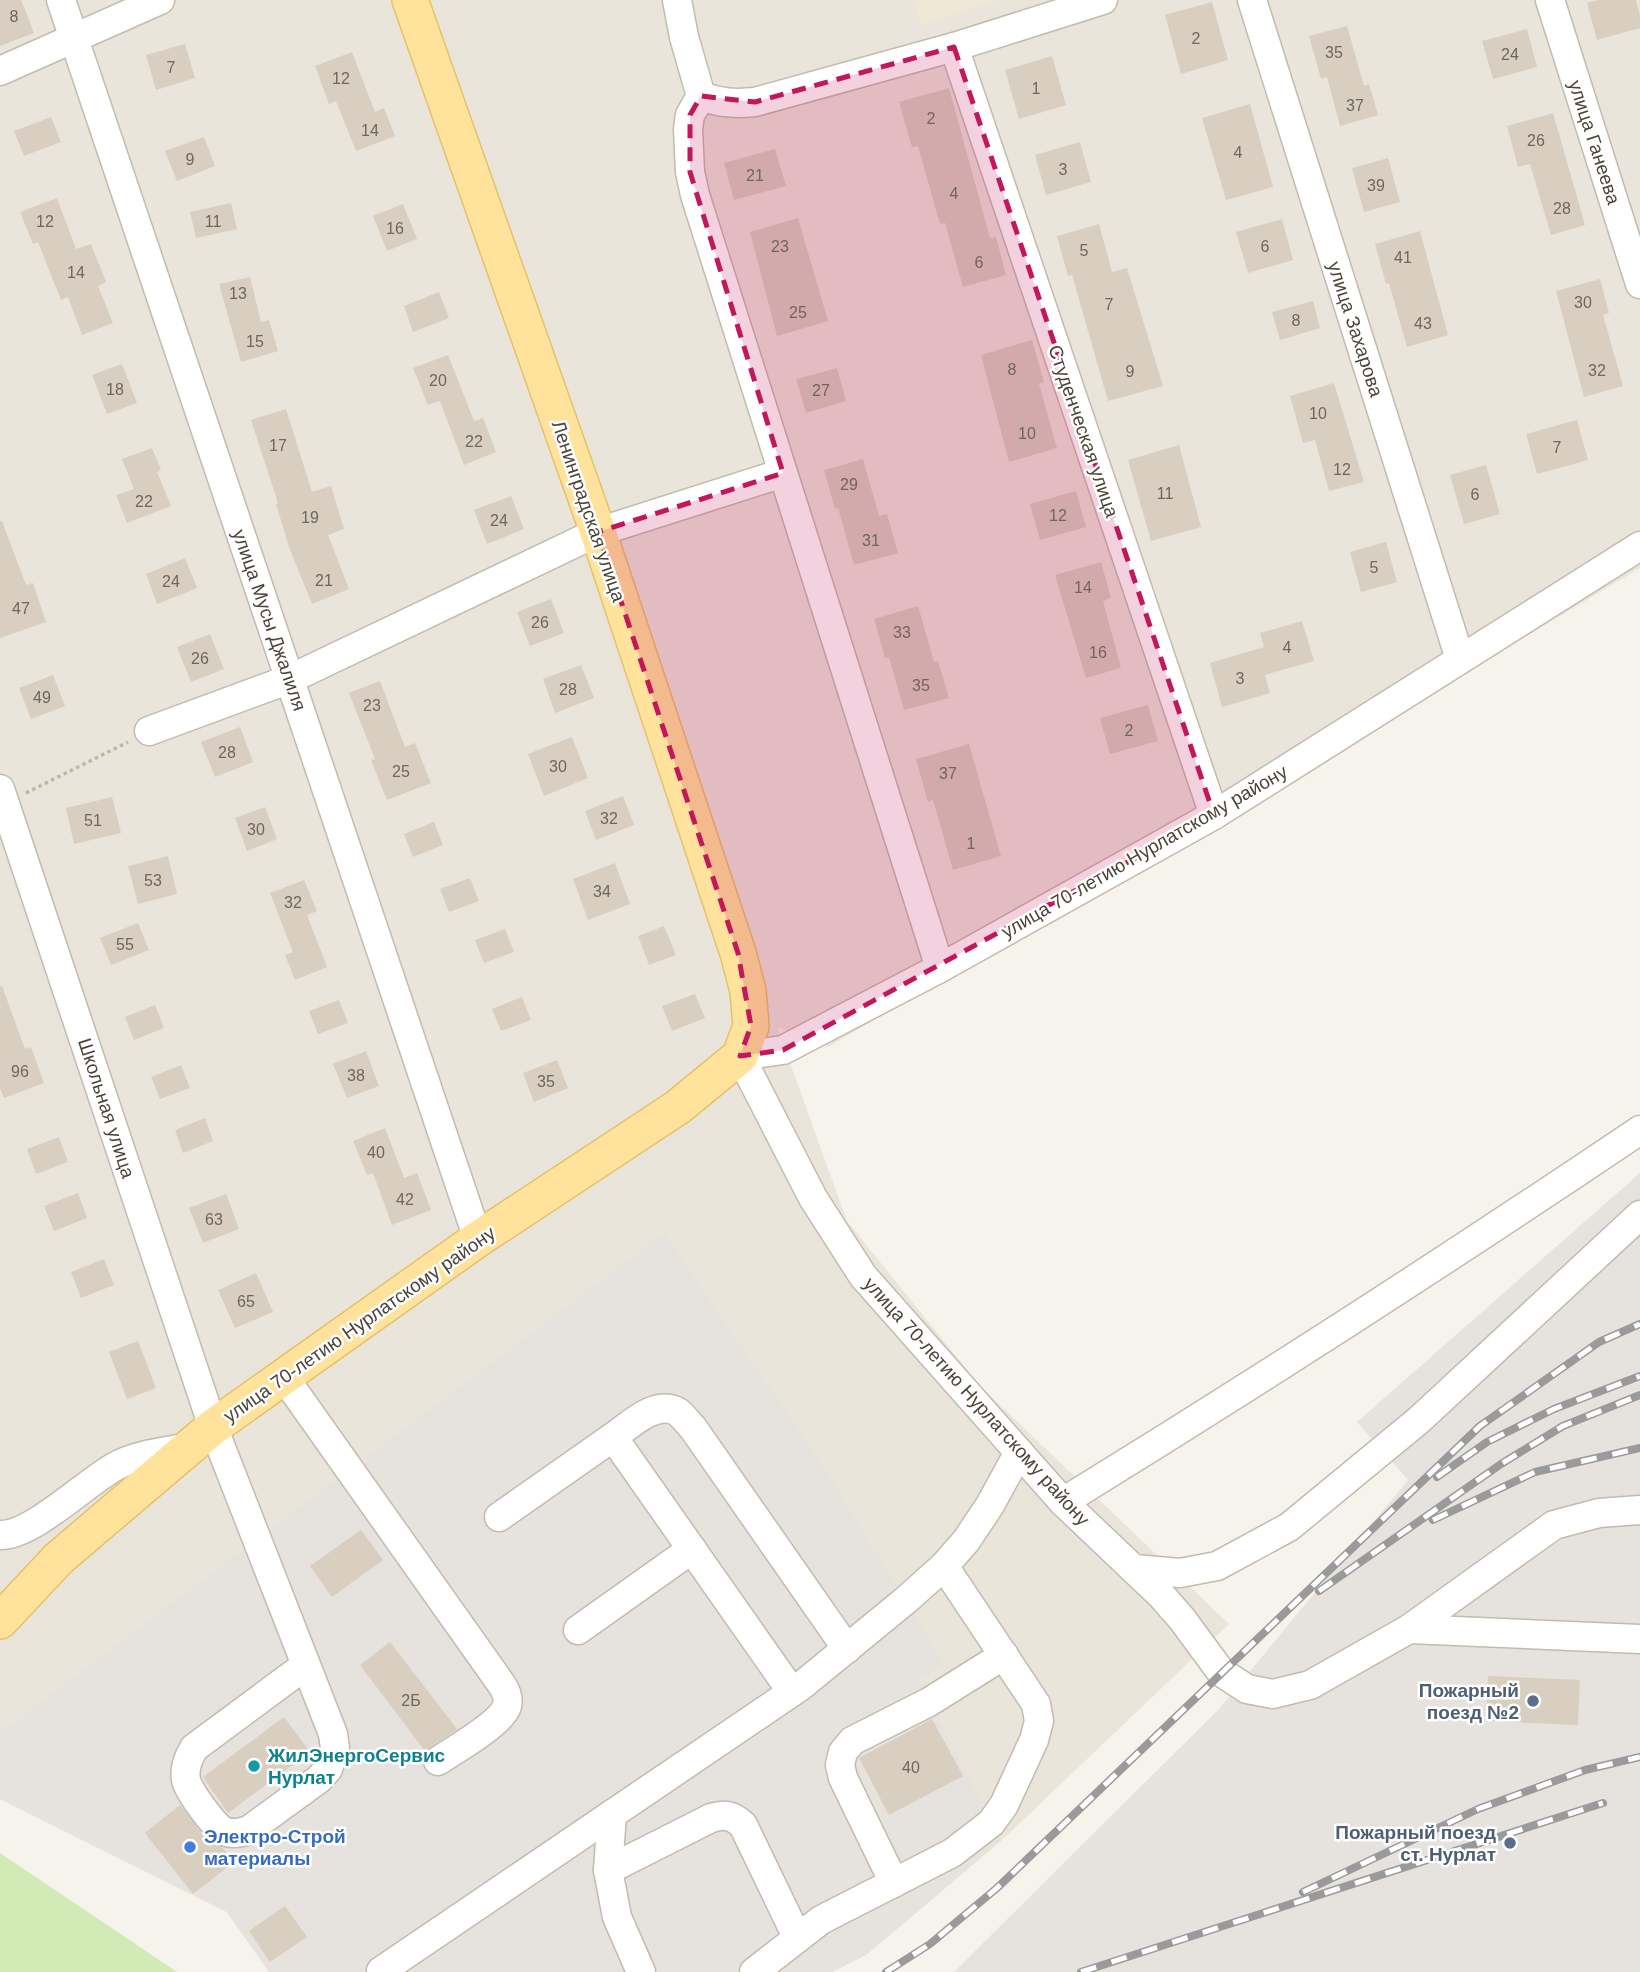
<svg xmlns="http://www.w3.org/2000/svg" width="1640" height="1972" font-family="Helvetica,sans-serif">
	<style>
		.residential { fill: #eae5da }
		.industrial { fill: #e6e2dd }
		.education { fill: #efe8d6 }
		.green { fill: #d2eab5 }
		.building { fill: #d8cfc1 }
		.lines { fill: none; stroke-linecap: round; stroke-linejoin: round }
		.minor-casing { stroke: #c2bbae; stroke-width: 31 }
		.major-casing { stroke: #e6c16a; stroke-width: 38 }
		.path { stroke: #c4b79f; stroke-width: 3.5; stroke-dasharray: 3.5 3.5; stroke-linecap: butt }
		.minor { stroke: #fff; stroke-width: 28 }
		.major { stroke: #ffe39c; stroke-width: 35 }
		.rail-casing { stroke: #9a9a9a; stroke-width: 8 }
		.rail { stroke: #fff; stroke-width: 5; stroke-dasharray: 16; stroke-linecap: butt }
		.marked { fill: #c2185b; fill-opacity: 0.2; stroke: #c2185b; stroke-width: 5; stroke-dasharray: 14 9; stroke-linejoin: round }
		.service-dot { fill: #5c6f8a; stroke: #fff; stroke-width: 2.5 }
		.culture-dot { fill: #0f9aa8; stroke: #fff; stroke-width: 2.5 }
		.shop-dot { fill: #3f7fe0; stroke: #fff; stroke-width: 2.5 }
		.labels { text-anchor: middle; stroke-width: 5; stroke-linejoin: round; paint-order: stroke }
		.number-label { font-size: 16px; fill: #6e675b }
		.street-label { font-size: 19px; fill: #4b4439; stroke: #fff }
		.service-label { font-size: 19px; font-weight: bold; fill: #4e5e75; stroke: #fff; text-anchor: end }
		.culture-label { font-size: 19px; font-weight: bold; fill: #0d838f; stroke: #fff; text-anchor: start }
		.shop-label { font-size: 19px; font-weight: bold; fill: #366cbe; stroke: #fff; text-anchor: start }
	</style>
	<rect width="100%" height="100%" fill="#f6f3ec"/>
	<polygon class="residential" points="0,0 1640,0 1640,568 1353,740 828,1047 777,1027 847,1221 980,1386 1229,1624 1001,1841 866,1955 832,1972 269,1972 227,1912 0,1799"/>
	<g class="industrial">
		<polygon points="1640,1173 1640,1972 954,1972 1218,1710 1408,1480 1357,1422"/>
		<polygon points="664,1233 827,1472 944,1664 918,1680 1001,1841 866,1955 832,1972 269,1972 227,1912 0,1799 0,1733"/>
	</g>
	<polygon class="education" points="914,0 999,0 921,25"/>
	<polygon class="green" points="0,1853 177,1972 0,1972"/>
	<g class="building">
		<polygon points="0,0 21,0 34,33 0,46"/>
		<polygon points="1598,0 1636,0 1640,16 1640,28 1597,40 1587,3"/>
		<polygon points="1212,2 1228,60 1181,74 1165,15"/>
		<polygon points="1347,26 1364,86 1369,84 1378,115 1340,126 1327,77 1321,79 1309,36"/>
		<polygon points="1527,29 1537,67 1493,79 1482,41"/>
		<polygon points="185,44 195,78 156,90 146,55"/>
		<polygon points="352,52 375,112 384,108 395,136 356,151 336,101 329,104 315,66"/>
		<polygon points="1052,56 1066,105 1019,119 1005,70"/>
		<polygon points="949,88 990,238 996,237 1006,275 963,287 945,223 940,224 918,146 912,147 899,102"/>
		<polygon points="1250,104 1273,187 1226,200 1202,118"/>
		<polygon points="1553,113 1585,225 1551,235 1530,164 1518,167 1507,126"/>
		<polygon points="51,117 61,142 24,156 14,131"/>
		<polygon points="204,137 215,166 177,181 165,151"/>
		<polygon points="1080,142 1091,182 1046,195 1035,155"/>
		<polygon points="775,149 786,186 734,200 724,163"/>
		<polygon points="1388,158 1400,202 1364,212 1352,168"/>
		<polygon points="57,198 76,249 91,244 106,282 98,286 113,323 82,335 68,297 61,300 38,242 33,244 20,212"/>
		<polygon points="231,203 237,229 196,238 190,212"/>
		<polygon points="403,204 417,239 387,251 373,216"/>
		<polygon points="798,218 828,321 777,336 750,232"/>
		<polygon points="1282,219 1293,260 1248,273 1236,232"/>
		<polygon points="1099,224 1112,272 1127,268 1163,386 1108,401 1072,275 1068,276 1057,236"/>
		<polygon points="1420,231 1448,335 1407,347 1389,283 1386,284 1375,244"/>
		<polygon points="250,277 261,322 269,320 278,351 241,362 219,284"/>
		<polygon points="1600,279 1609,313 1603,315 1623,386 1584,397 1556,291"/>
		<polygon points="439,292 449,318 413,332 404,306"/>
		<polygon points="1313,301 1320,328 1280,340 1272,312"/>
		<polygon points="1032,340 1044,382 1039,384 1057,448 1009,462 981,355"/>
		<polygon points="448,355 474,421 483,418 496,452 464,465 440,401 428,405 413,368"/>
		<polygon points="122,364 137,403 107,414 92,375"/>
		<polygon points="837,368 846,401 806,413 796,379"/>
		<polygon points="1334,383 1364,482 1329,491 1315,440 1303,443 1290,396"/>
		<polygon points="286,409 312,492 331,486 344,529 328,535 349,589 312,604 289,547 276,504 278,503 251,420"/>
		<polygon points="1577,420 1588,460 1537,474 1526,434"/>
		<polygon points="1179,445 1201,527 1151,541 1128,460"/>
		<polygon points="152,448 161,470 157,472 171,506 127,523 116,495 134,489 122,459"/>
		<polygon points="863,459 879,516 887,514 898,553 854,565 838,508 835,509 824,470"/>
		<polygon points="1486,465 1500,514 1464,524 1450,475"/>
		<polygon points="1076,491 1086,527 1040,540 1030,504"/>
		<polygon points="511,496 524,529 487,544 474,510"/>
		<polygon points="0,521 2,521 26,585 33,583 46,622 0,638"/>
		<polygon points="1386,542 1397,582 1361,592 1350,552"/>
		<polygon points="185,558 197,588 157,604 146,574"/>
		<polygon points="1101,562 1111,598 1103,601 1121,668 1086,678 1055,575"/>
		<polygon points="551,599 564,633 530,646 517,612"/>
		<polygon points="918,606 934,662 938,661 949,698 904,710 889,657 885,658 874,619"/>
		<polygon points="1302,621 1314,661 1265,675 1270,693 1222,707 1210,663 1264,647 1260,633"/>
		<polygon points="210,634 224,669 191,682 177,647"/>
		<polygon points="581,665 594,698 555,713 543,679"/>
		<polygon points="53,675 65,706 31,719 19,688"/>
		<polygon points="380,681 405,747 415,743 431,783 387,800 371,760 375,759 349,693"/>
		<polygon points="1148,705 1158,741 1110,754 1100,718"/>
		<polygon points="240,727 253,762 215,777 201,742"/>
		<polygon points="572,737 588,778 544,796 528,754"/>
		<polygon points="969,744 1001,856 953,870 933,800 928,802 916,759"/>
		<polygon points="623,796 634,825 596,840 585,811"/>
		<polygon points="112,797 121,833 74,844 66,808"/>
		<polygon points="265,807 277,839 247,851 235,818"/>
		<polygon points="434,822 443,845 413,857 404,834"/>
		<polygon points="168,856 177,894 138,904 128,866"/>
		<polygon points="615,863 630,904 588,920 573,879"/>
		<polygon points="470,878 479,901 449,912 440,889"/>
		<polygon points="304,880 317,911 307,915 327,967 295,980 285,955 293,952 270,893"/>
		<polygon points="138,923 149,950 111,965 100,938"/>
		<polygon points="664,926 676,955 649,965 638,936"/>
		<polygon points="505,929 514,952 484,963 475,940"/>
		<polygon points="0,986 2,986 25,1049 31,1047 44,1083 4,1098 0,1088"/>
		<polygon points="695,994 705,1018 672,1031 662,1006"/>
		<polygon points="522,997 531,1020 501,1031 492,1009"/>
		<polygon points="339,1000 348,1023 318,1034 309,1011"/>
		<polygon points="155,1005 164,1028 134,1040 125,1017"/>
		<polygon points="366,1051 379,1086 347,1098 333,1064"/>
		<polygon points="557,1060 568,1088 534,1102 523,1073"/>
		<polygon points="181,1065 190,1088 160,1099 151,1077"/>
		<polygon points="205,1118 213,1141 183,1153 175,1130"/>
		<polygon points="385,1128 404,1178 417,1173 431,1210 392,1225 373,1173 367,1175 353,1141"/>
		<polygon points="59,1137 68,1162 36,1174 27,1149"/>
		<polygon points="78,1193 87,1218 54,1231 44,1206"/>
		<polygon points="226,1194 239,1229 203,1243 189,1208"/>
		<polygon points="104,1259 114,1285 81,1298 71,1272"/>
		<polygon points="256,1273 273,1312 235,1328 218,1290"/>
		<polygon points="138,1341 156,1388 127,1399 109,1352"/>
		<polygon points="361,1530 383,1560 332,1597 310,1566"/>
		<polygon points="390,1642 457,1729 425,1751 360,1665"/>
		<polygon points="1488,1676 1580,1680 1578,1725 1486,1721"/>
		<polygon points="284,1717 310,1752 228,1813 203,1777"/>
		<polygon points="932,1719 963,1776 889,1815 859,1758"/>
		<polygon points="180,1805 206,1839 224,1849 234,1862 193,1894 145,1833"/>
		<polygon points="285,1906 307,1937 270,1962 249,1931"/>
	</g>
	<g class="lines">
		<g class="minor-casing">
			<g id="minor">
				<polyline points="61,0 478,1239"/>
				<polyline points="677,0 684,37 701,96"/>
				<polyline points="1252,0 1460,659"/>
				<polyline points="1550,0 1640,284"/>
				<polyline points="954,47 1214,815"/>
				<polyline points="0,71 160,0"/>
				<polyline points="1640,546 1214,815 940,968 783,1050 740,1056 813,1198 863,1276 1063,1502 1161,1595 1182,1619 1221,1672 1247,1689 1273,1694 1310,1685 1409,1629 1640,1639"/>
				<polyline points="149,731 290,679 598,532 783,473"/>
				<path d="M0 789 213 1427 333 1734 335 1748 328 1769 319 1779 249 1830C240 1833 230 1835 222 1830 214 1826 187 1789 186 1780 184 1768 188 1759 194 1748L306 1665"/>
				<path d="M940 968 695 195 690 172 688 129 690 115 701 96C720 103 735 104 755 102L954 47 1103 0"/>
				<path d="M284 1377 502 1685C506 1691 509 1698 507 1706 501 1724 454 1750 438 1761"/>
				<path d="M1063 1502C1258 1382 1450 1258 1640 1130"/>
				<polyline points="499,1517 613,1437"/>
				<path d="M0 1535C32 1536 85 1483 116 1466 138 1454 165 1452 189 1447"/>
				<polyline points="1134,1569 1180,1573 1217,1566 1289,1527 1419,1420 1640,1215"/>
				<polyline points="1409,1629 1554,1525 1599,1513 1640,1510"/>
				<polyline points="578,1630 692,1549"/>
				<path d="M792 1692 613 1437C630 1425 656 1399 678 1412 683 1416 689 1424 693 1428L847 1649"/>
				<polyline points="612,1814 608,1870 617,1917 641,1972"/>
				<path d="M608 1870 711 1818C725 1814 732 1815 743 1825L797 1937"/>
				<polyline points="894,1883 843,1778 840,1765 843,1752 852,1741 929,1702 1004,1655"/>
				<polyline points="381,1971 801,1686 906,1600 944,1566 966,1541 990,1505 1019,1452"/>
				<polyline points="754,1972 821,1920 952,1853 991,1823 1004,1805 1034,1740 1039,1721 1036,1704 944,1566"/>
			</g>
		</g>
		<g class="major-casing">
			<polyline id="major" points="0,1621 58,1559 213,1427 478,1239 678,1107 740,1056 751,1026 748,991 738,953 598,532 410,0"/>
		</g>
		<polyline class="path" points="26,793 128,742"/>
		<use href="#minor" class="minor"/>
		<use href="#major" class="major"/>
		<g class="rail-casing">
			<g id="rail">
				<polyline points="1437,1477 1487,1442 1554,1409 1640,1376"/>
				<polyline points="1433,1520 1535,1472 1640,1448"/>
				<polyline points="1319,1591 1501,1464 1563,1426 1640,1395"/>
				<polyline points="1303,1892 1478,1809 1585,1770 1640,1757"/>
				<polyline points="886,1972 930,1944 997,1888 1480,1426 1599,1342 1640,1324"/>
				<polyline points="1081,1972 1603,1803"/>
			</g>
		</g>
		<use href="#rail" class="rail"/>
	</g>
	<path class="marked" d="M954 47 1214 815 783 1050 740 1056 751 1026 738 953 598 532 783 473 690 172V115L701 96 755 102Z"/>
	<g class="service-dot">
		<circle cx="1533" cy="1701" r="7"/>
		<circle cx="1510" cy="1843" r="7"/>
	</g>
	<circle class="culture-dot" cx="254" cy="1766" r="7"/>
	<circle class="shop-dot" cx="190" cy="1847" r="7"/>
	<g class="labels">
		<g class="number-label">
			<text x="14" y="22">8</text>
			<text x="1196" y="44">2</text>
			<text x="1334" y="58">35</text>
			<text x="1510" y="60">24</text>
			<text x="171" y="73">7</text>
			<text x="341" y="84">12</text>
			<text x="1036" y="94">1</text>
			<text x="1355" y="111">37</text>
			<text x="931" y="124">2</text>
			<text x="370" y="136">14</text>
			<text x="1536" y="146">26</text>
			<text x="1238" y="158">4</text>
			<text x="190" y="165">9</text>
			<text x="1063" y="175">3</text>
			<text x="755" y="181">21</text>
			<text x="1376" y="191">39</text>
			<text x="954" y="199">4</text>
			<text x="1562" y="214">28</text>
			<text x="45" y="227">12</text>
			<text x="213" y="227">11</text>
			<text x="395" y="234">16</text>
			<text x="780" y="252">23</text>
			<text x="1265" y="252">6</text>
			<text x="1084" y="256">5</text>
			<text x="1403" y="263">41</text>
			<text x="979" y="268">6</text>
			<text x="76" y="278">14</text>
			<text x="238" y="299">13</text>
			<text x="1583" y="308">30</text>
			<text x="1109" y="310">7</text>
			<text x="798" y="318">25</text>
			<text x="1296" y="326">8</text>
			<text x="1423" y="329">43</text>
			<text x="255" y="347">15</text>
			<text x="1012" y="375">8</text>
			<text x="1597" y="376">32</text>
			<text x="1130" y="377">9</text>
			<text x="438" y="386">20</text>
			<text x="115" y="395">18</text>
			<text x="821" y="396">27</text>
			<text x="1318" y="419">10</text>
			<text x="1027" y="439">10</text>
			<text x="474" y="447">22</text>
			<text x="278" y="451">17</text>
			<text x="1557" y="453">7</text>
			<text x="1342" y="475">12</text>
			<text x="849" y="490">29</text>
			<text x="1165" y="499">11</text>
			<text x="1475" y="500">6</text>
			<text x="144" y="507">22</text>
			<text x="1058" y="521">12</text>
			<text x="310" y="523">19</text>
			<text x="499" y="526">24</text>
			<text x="871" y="546">31</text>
			<text x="1374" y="573">5</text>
			<text x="324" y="586">21</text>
			<text x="171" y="587">24</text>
			<text x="1083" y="593">14</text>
			<text x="21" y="614">47</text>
			<text x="540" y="628">26</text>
			<text x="902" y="638">33</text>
			<text x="1287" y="653">4</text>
			<text x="1098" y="658">16</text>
			<text x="200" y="664">26</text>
			<text x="1240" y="684">3</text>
			<text x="921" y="691">35</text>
			<text x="568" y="695">28</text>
			<text x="42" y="703">49</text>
			<text x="372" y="711">23</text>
			<text x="1129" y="736">2</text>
			<text x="227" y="758">28</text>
			<text x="558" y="772">30</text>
			<text x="401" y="777">25</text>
			<text x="948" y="779">37</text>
			<text x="609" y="824">32</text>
			<text x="93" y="826">51</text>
			<text x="256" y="835">30</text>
			<text x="971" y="849">1</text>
			<text x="153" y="886">53</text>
			<text x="602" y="897">34</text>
			<text x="293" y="908">32</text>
			<text x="125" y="950">55</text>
			<text x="20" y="1077">96</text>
			<text x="356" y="1081">38</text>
			<text x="546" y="1087">35</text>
			<text x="376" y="1158">40</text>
			<text x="405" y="1205">42</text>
			<text x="214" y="1225">63</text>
			<text x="246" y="1307">65</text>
			<text x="411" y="1706">2Б</text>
			<text x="911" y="1773">40</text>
		</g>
		<g class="street-label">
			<text transform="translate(1595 142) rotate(72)" y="7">улица Ганеева</text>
			<text transform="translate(1356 329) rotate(72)" y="7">улица Захарова</text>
			<text transform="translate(1084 431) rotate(71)" y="7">Студенческая улица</text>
			<text transform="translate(589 511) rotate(71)" y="7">Ленинградская улица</text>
			<text transform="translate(270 620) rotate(71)" y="7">улица Мусы Джалиля</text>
			<text transform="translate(1144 851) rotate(-30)" y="7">улица 70-летию Нурлатскому району</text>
			<text transform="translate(107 1108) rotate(72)" y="7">Школьная улица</text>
			<text transform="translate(359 1324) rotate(-35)" y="7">улица 70-летию Нурлатскому району</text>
			<text transform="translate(977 1401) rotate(48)" y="7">улица 70-летию Нурлатскому району</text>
		</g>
		<g class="service-label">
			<text x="1519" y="1697">Пожарный<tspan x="1519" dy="22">поезд №2</tspan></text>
			<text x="1496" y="1839">Пожарный поезд<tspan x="1496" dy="22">ст. Нурлат</tspan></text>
		</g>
		<g class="culture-label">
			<text x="268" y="1762">ЖилЭнергоСервис<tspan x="268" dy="22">Нурлат</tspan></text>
		</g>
		<g class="shop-label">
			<text x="204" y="1843">Электро-Строй<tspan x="204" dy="22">материалы</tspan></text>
		</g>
	</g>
</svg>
